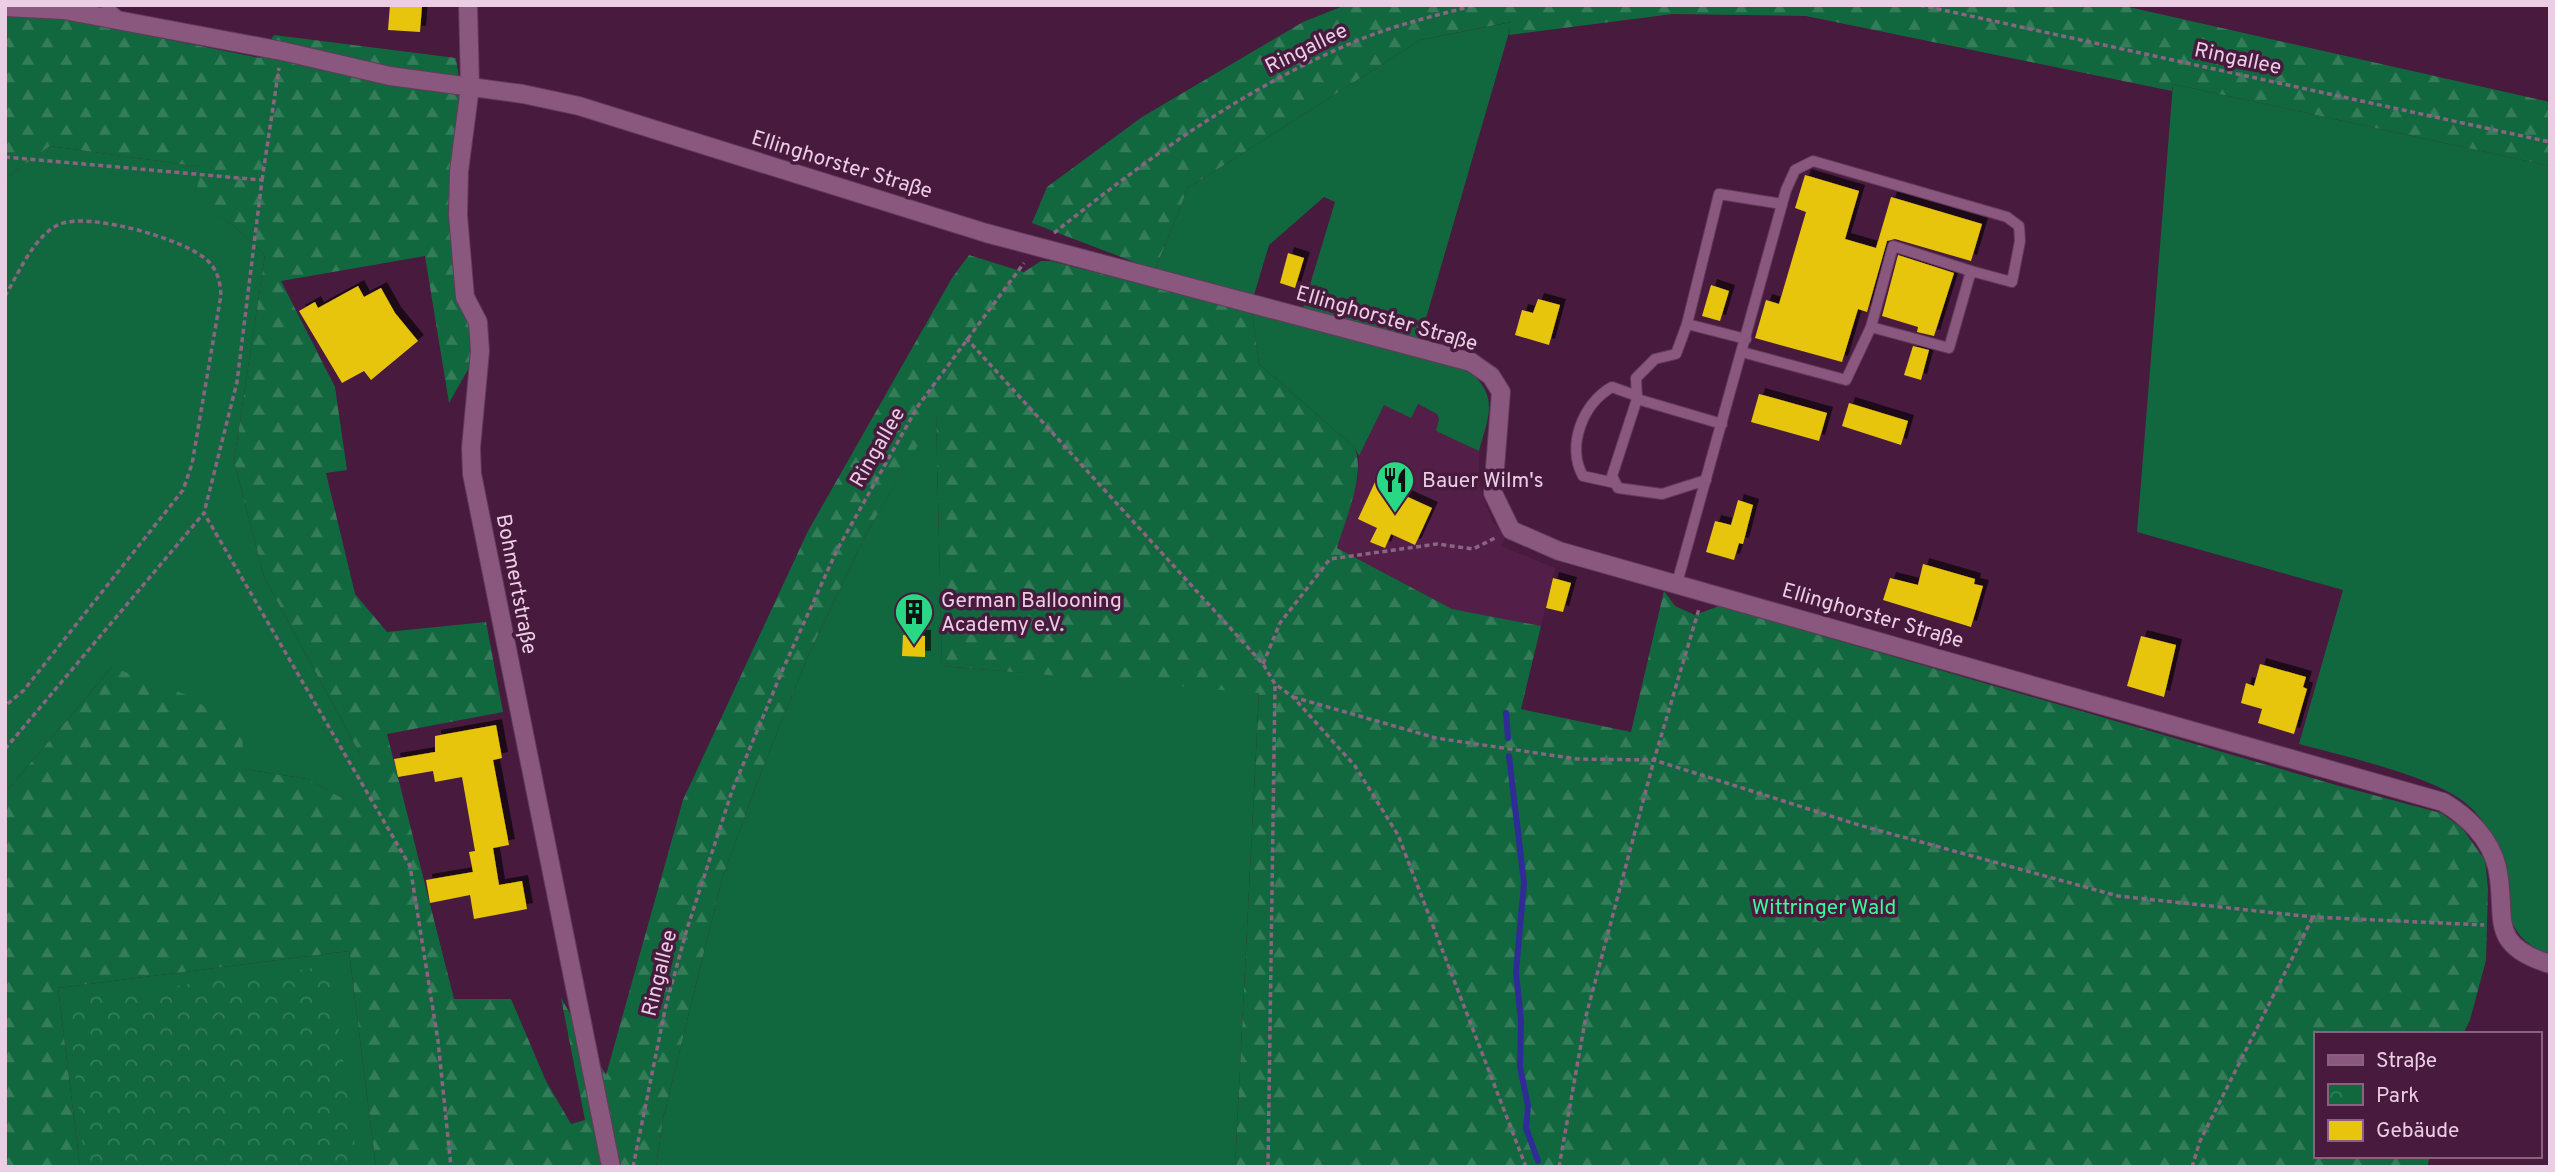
<svg xmlns="http://www.w3.org/2000/svg" width="2555" height="1172" font-family="Overpass,sans-serif">
	<style>
		.built { fill: #531f49 }
		.grass { fill: #12683e }
		.forest { fill: url(#forest-firs) }
		.park { fill: url(#park-crowns) }
		.lines { fill: none; stroke-linecap: round; stroke-linejoin: round }
		.stream { stroke: #2f2c97; stroke-width: 6 }
		.building { fill: #e8c50d; filter: url(#shadow) }
		.service-casing { stroke: #613a59; stroke-width: 12 }
		.minor-casing { stroke: #613a59; stroke-width: 20 }
		.path { stroke: #8a6482; stroke-width: 3.5; stroke-dasharray: 5 3.5; stroke-linecap: butt }
		.service { stroke: #8a577e; stroke-width: 10 }
		.minor { stroke: #8a577e; stroke-width: 18 }
		.labels { text-anchor: middle; stroke-width: 7; stroke-linejoin: round; paint-order: stroke }
		.street-label { font-size: 21px; fill: #ebcee3; stroke: #471a3e }
		.poi-label { font-size: 21px; fill: #ebcee3; stroke: #471a3e; text-anchor: start }
		.park-label { font-size: 21px; fill: #38fb9c; stroke: #471a3e }
	</style>
	<defs>
		<pattern id="forest-firs" width="22" height="20" patternUnits="userSpaceOnUse" patternTransform="scale(1.75)"><rect width="22" height="20" fill="#12683e"/><path d="M5 1l3.5 6h-7zM16 11l3.5 6h-7z" fill="#357c5a"/></pattern>
		<pattern id="park-crowns" width="20" height="18" patternUnits="userSpaceOnUse" patternTransform="scale(1.75)"><rect width="20" height="18" fill="#12683e"/><path d="M2 6a3 3 0 1 1 6 0M12 15a3 3 0 1 1 6 0" fill="none" stroke="#357c5a"/></pattern>
		<filter id="shadow"><feDropShadow dx="6" dy="-6" stdDeviation="0" flood-color="#0009"/></filter>
	</defs>
	<rect width="100%" height="100%" fill="#471a3e"/>
	<polygon class="built" points="1417,404 1437,414 1439,419 1436,431 1479,451 1479,479 1484,499 1493,522 1506,535 1501,546 1555,568 1541,626 1452,609 1337,548 1358,477 1359,456 1384,405"/>
	<g class="grass">
		<polygon points="1512,22 1420,339 1303,308 1335,202 1324,197 1269,245 1254,295 1155,270 1188,188 1420,40"/>
		<path d="M2173 84 2550 166V955C2489 931 2517 887 2496 841 2490 830 2479 815 2470 807 2440 777 2342 756 2299 744L2343 590 2137 532Z"/>
		<polygon points="50,146 203,167 195,200 236,228 265,255 234,461 264,577 361,756 361,809 307,779 244,769 112,667 5,793 5,179"/>
		<path d="M1252 312 1469 371C1500 397 1488 417 1479 451L1436 431 1439 419 1437 414 1418 404 1411 418 1384 405 1359 456 1354 447 1259 364Z"/>
		<polygon points="936,414 942,666 1259,692 1235,1167 656,1167 663,1119 722,879 760,775 808,656 866,534"/>
		<polygon points="349,951 376,1167 80,1167 58,988"/>
	</g>
	<g class="forest">
		<polygon points="1346,5 2120,5 2550,102 2550,166 2173,84 2172,91 1806,16 1673,14 1509,35 1511,22 1420,40 1188,188 1155,270 1032,223 1047,187 1142,117 1303,22"/>
		<path d="M5 13 67 19 260 58 274 35 456 58 463 107 454 165 478 352 449 403 425 256 281 281 335 387 347 470 326 473 355 594 387 632 486 622 503 712 387 734 454 999H511L546 1081 571 1124 585 1120 561 998 606 1075 683 800 808 531 952 278 969 255 1024 272 1041 261H1051L1252 312 1259 364 1354 447C1367 471 1344 523 1337 548L1452 609 1541 626 1521 709 1631 732 1664 591 1675 606 1695 615 1719 606 2336 785 2441 813 2462 828 2485 860 2488 889 2486 960 2470 1020 2463 1034H2315V1156H2430L2427 1167H1235L1259 693 942 666 936 415 866 534 808 656 760 775 722 879 663 1119 656 1167H376L349 951 58 988 80 1167H5V793L112 667 189 696 242 732 244 769 307 779 360 808 361 756 264 577 234 461 265 255 236 228 194 200 202 167 50 146 5 179Z"/>
	</g>
	<polygon class="park" points="330,966 358,1167 85,1167 67,1000"/>
	<g class="lines">
		<g class="stream">
			<polyline points="1506,713 1508,738"/>
			<polyline points="1509,756 1524,883 1516,972 1521,1021 1520,1067 1528,1106 1526,1128 1538,1161"/>
		</g>
	</g>
	<g class="building">
		<polygon points="390,5 422,5 420,32 388,30"/>
		<polygon points="1805,175 1859,191 1845,239 1876,248 1891,197 1982,224 1971,261 1895,239 1887,241 1867,312 1858,309 1842,362 1755,338 1766,300 1779,304 1806,212 1795,208"/>
		<polygon points="1288,253 1304,258 1295,288 1280,283"/>
		<polygon points="1898,255 1954,273 1934,336 1917,332 1918,327 1882,316"/>
		<polygon points="1711,285 1729,291 1720,321 1702,316"/>
		<polygon points="358,286 364,297 381,288 395,313 418,341 371,380 364,371 342,383 299,311 315,302 318,308"/>
		<polygon points="1538,299 1560,305 1549,345 1515,335 1522,310 1533,313"/>
		<polygon points="1913,346 1929,350 1921,380 1904,375"/>
		<polygon points="1759,394 1827,413 1819,441 1751,422"/>
		<polygon points="1849,403 1908,421 1901,445 1842,426"/>
		<polygon points="1375,482 1432,508 1415,545 1391,534 1385,548 1370,542 1377,528 1358,519"/>
		<polygon points="1738,500 1753,505 1743,544 1739,543 1734,560 1706,552 1715,521 1731,525"/>
		<polygon points="1923,564 1975,579 1974,584 1983,586 1971,627 1883,600 1890,578 1918,585"/>
		<polygon points="1553,578 1571,583 1563,612 1546,608"/>
		<polygon points="903,635 925,636 925,657 902,656"/>
		<polygon points="2141,636 2176,645 2164,697 2127,686"/>
		<polygon points="2260,664 2306,677 2303,687 2307,689 2294,734 2258,723 2262,709 2241,703 2246,683 2254,686"/>
		<polygon points="496,725 502,758 493,760 509,845 493,848 499,885 522,881 527,909 474,919 470,895 430,903 426,880 473,872 469,852 475,851 462,777 435,782 433,771 398,777 394,759 435,752 435,736"/>
	</g>
	<g class="lines">
		<g class="service-casing">
			<g id="service">
				<polyline points="106,5 121,19"/>
				<polyline points="1687,324 1676,354 1655,359 1636,378 1637,399 1722,424"/>
				<polyline points="1871,327 1893,246 1971,271"/>
				<polyline points="1746,339 1687,324 1719,194 1782,204"/>
				<polyline points="1637,399 1612,476 1618,488 1662,494 1706,480"/>
				<path d="M1615 483 1583 476C1566 446 1583 403 1612 387L1637 396"/>
				<polyline points="1677,583 1786,190 1795,170 1813,161 2007,217 2019,226 2020,241 2012,282 1971,271 1949,348 1871,327 1846,380 1742,352"/>
			</g>
		</g>
		<g class="minor-casing">
			<g id="minor">
				<polyline points="468,5 470,87 459,171 458,215 465,297 478,322 480,351 471,448 472,474 611,1167"/>
				<path d="M5 7 64 10 282 51 390 76 523 94 579 106 986 233 1471 362 1491 376 1501 392 1493 493 1511 530 1559 551 2443 802C2467 816 2490 838 2497 867 2508 916 2485 944 2550 964"/>
			</g>
		</g>
		<g class="path">
			<polyline points="1920,5 2550,142"/>
			<polyline points="5,157 262,180 237,382 204,513"/>
			<polyline points="262,180 279,68"/>
			<path d="M1054 233C1148 158 1242 89 1354 42 1393 25 1435 16 1476 5"/>
			<path d="M5 296C19 273 34 235 60 224 89 212 186 239 208 261 218 271 220 282 221 295L192 464 183 490 24 690 5 706"/>
			<polyline points="966,338 1263,664 1275,684 1293,697 1355,766 1398,835 1526,1167"/>
			<polyline points="1263,664 1280,623 1330,559 1437,544 1473,549 1495,538"/>
			<polyline points="1293,697 1436,738 1577,759 1654,760 1859,825 2118,896 2313,917 2484,925"/>
			<polyline points="5,749 204,513 410,866 438,1041 451,1167"/>
			<polyline points="633,1167 666,1005 687,929 732,791 783,669 837,550 918,406 1024,263"/>
			<polyline points="1268,1167 1275,684"/>
			<polyline points="1559,1167 1586,1016 1654,760 1699,609"/>
			<polyline points="2192,1167 2200,1141 2313,917"/>
		</g>
		<use href="#service" class="service"/>
		<use href="#minor" class="minor"/>
	</g>
	<defs>
		<g id="restaurant-pin" transform="scale(2.0125)"><path d="M0 17L-7.5 6A9.5 9.5 0 1 1 7.5 6Z" fill="#29d885" stroke="#471a3e"/><path d="M-5-6h1v4h1v-4h1v4h1v-4h1v5L-1.5 .5V6h-2V.5L-5-1ZM5-6V6H3V1.5H1.5Q1.5-4 5-6Z" fill="#111"/></g>
		<g id="building-pin" transform="scale(2.0125)"><path d="M0 17L-7.5 6A9.5 9.5 0 1 1 7.5 6Z" fill="#29d885" stroke="#471a3e"/><path d="M-4-6H4V6H1V3H-1V6H-4ZM-2.5-4.3h1.7v1.8h-1.7ZM.8-4.3h1.7v1.8H.8ZM-2.5-1h1.7V.8h-1.7ZM.8-1h1.7V.8H.8Z" fill="#111"/></g>
	</defs>
	<g fill-rule="evenodd">
		<use href="#restaurant-pin" x="1395" y="480"/>
		<use href="#building-pin" x="914" y="612"/>
	</g>
	<g class="labels">
		<g class="street-label">
			<text transform="translate(1306 48) rotate(-26)" y="7">Ringallee</text>
			<text transform="translate(2238 58) rotate(12)" y="7">Ringallee</text>
			<text transform="translate(842 164) rotate(17)" y="7">Ellinghorster Straße</text>
			<text transform="translate(1387 318) rotate(16)" y="7">Ellinghorster Straße</text>
			<text transform="translate(877 447) rotate(-60)" y="7">Ringallee</text>
			<text transform="translate(517 584) rotate(79)" y="7">Bohmertstraße</text>
			<text transform="translate(1873 615) rotate(16)" y="7">Ellinghorster Straße</text>
			<text transform="translate(659 973) rotate(-76)" y="7">Ringallee</text>
		</g>
		<g class="poi-label">
			<text x="1422" y="487">Bauer Wilm's</text>
			<text x="941" y="607">German Ballooning<tspan x="941" dy="24">Academy e.V.</tspan></text>
		</g>
		<g class="park-label">
			<text x="1824" y="914">Wittringer Wald</text>
		</g>
	</g>
	<rect width="2555" height="1172" fill="none" stroke="#ebcee3" stroke-width="14"/>
	<rect x="2314" y="1032" width="228" height="126" fill="#471a3e" stroke="#896280" stroke-width="2"/>
	<rect x="2328" y="1055" width="35" height="10" fill="#8a577e" stroke="#896280" stroke-width="2"/>
	<text x="2376" y="1067" font-size="21" fill="#ebcee3">Straße</text>
	<rect x="2328" y="1084" width="35" height="21" fill="url(#park-crowns)" stroke="#896280" stroke-width="2"/>
	<text x="2376" y="1102" font-size="21" fill="#ebcee3">Park</text>
	<rect x="2328" y="1120" width="35" height="21" fill="#e8c50d" stroke="#896280" stroke-width="2"/>
	<text x="2376" y="1137" font-size="21" fill="#ebcee3">Gebäude</text>
</svg>
